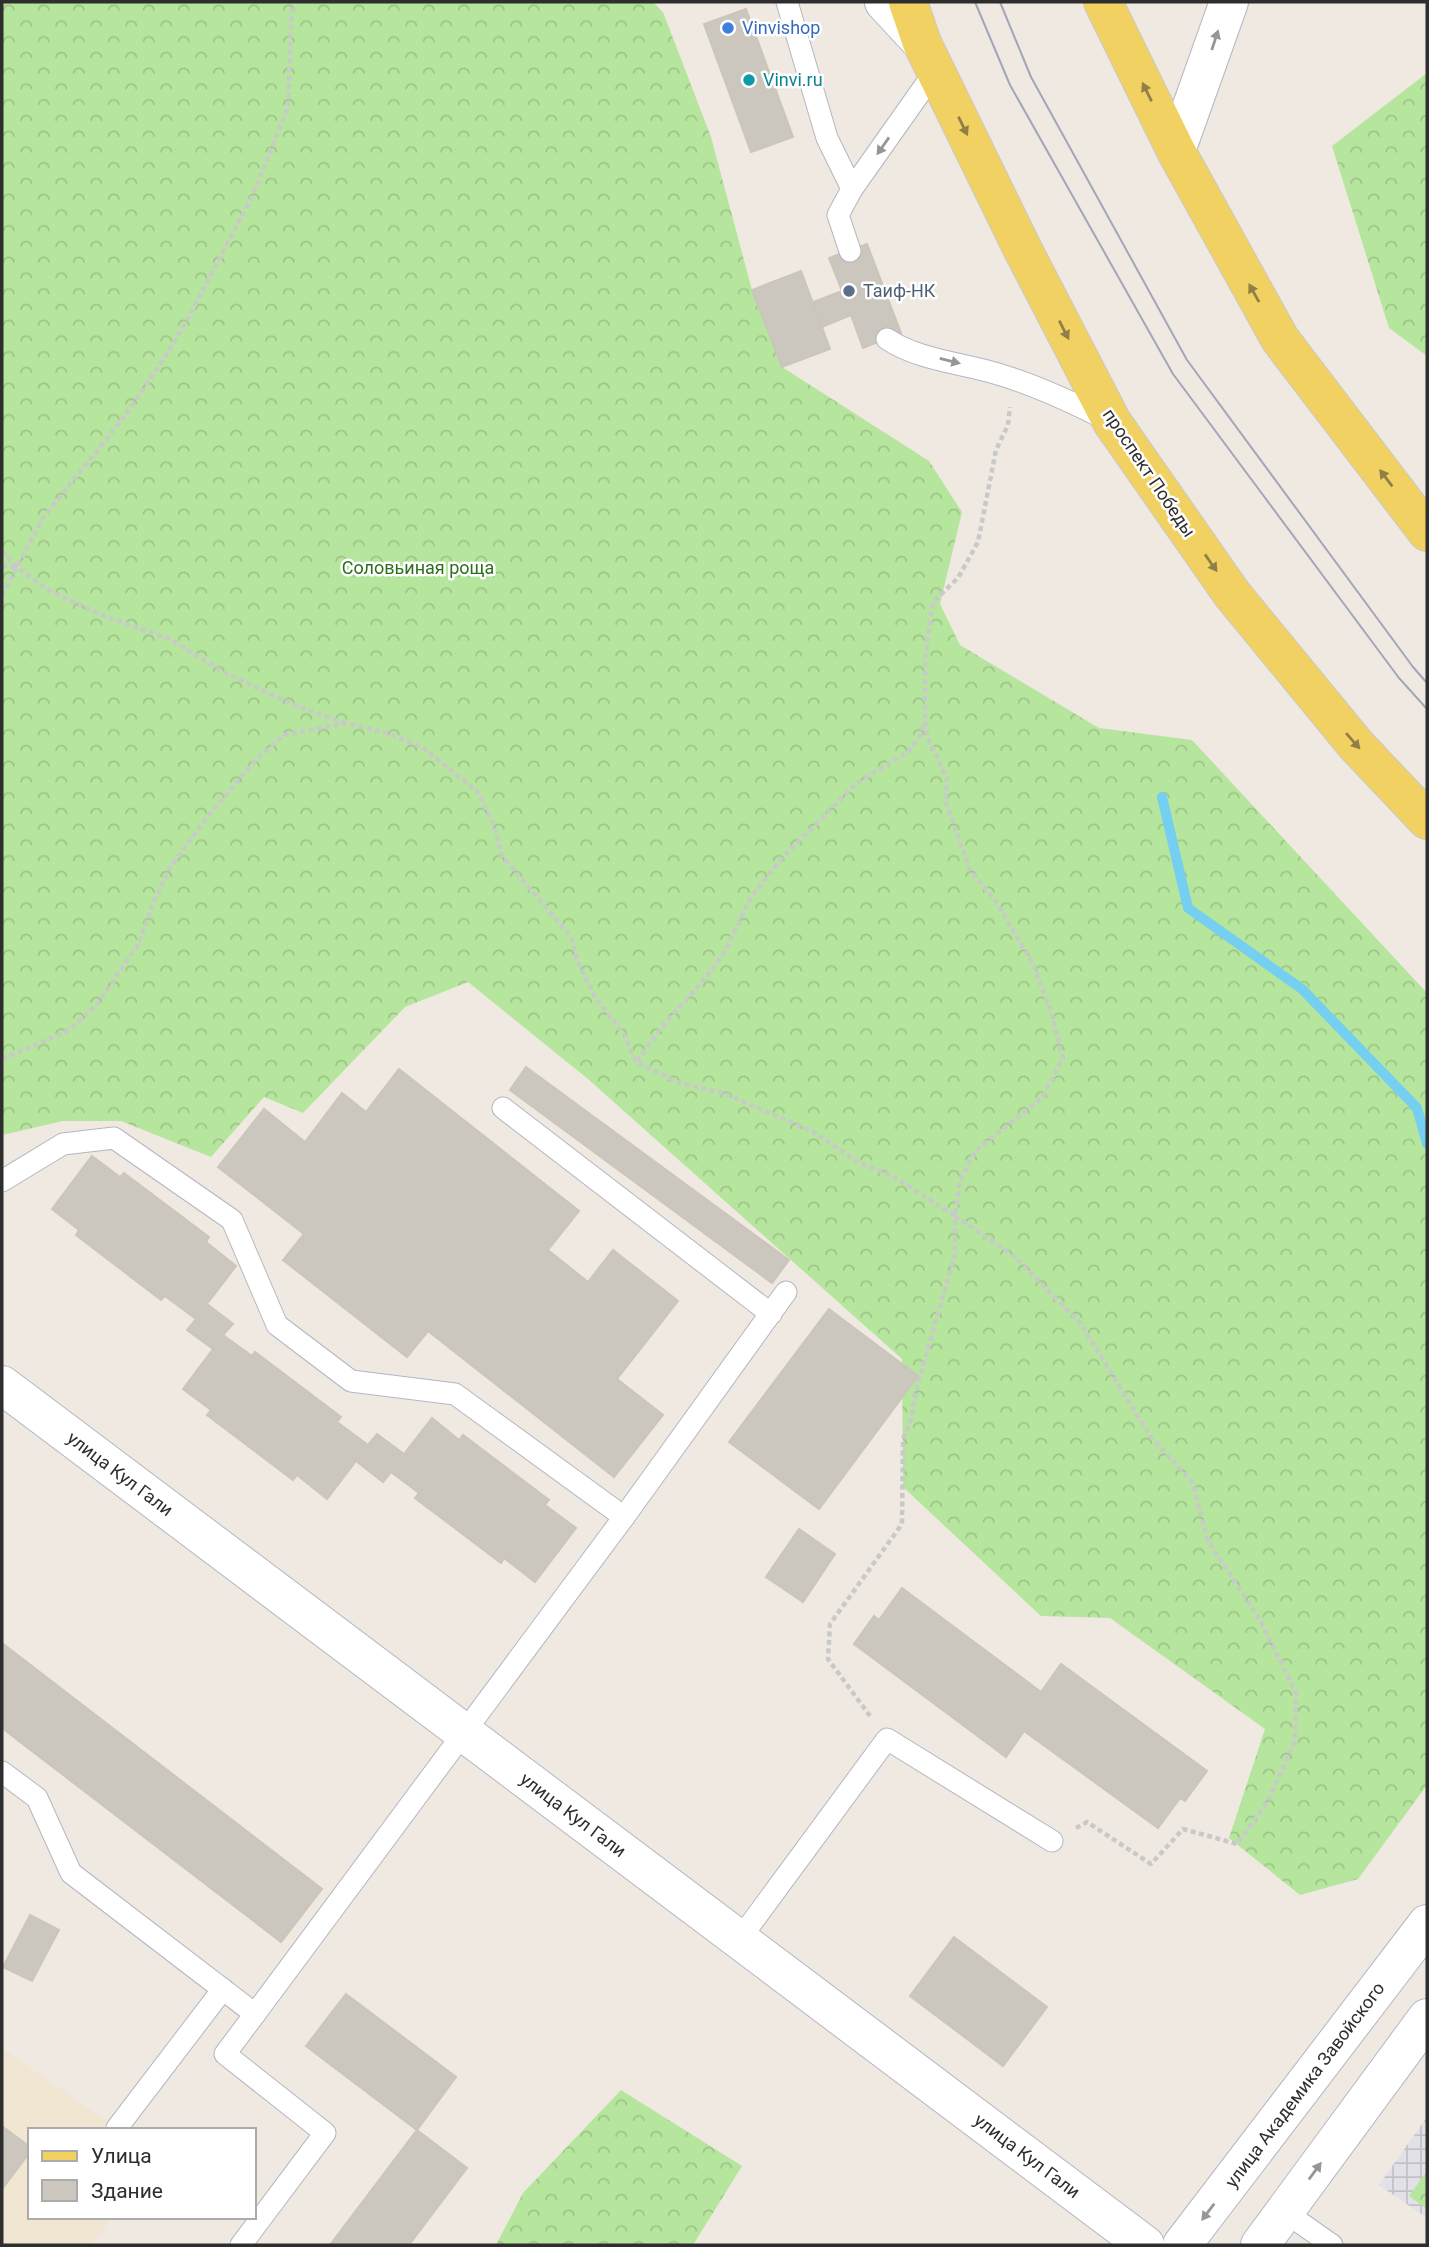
<svg xmlns="http://www.w3.org/2000/svg" width="1429" height="2247" font-family="Roboto,sans-serif">
	<style>
		.industrial { fill: url(#industrial-grid) }
		.education { fill: #f0e6d1 }
		.forest { fill: url(#forest-crowns) }
		.lines { fill: none; stroke-linecap: round; stroke-linejoin: round }
		.stream { stroke: #75cff0; stroke-width: 10 }
		.building { fill: #cbc7bf; stroke: #cbc5ba; stroke-width: 2 }
		.lane-casing { stroke: #b4b7c1; stroke-width: 23 }
		.street-casing { stroke: #b4b7c1; stroke-width: 40 }
		.secondary-casing { stroke: #b4b7c1; stroke-width: 40 }
		.primary-casing { stroke: #c9c9c9; stroke-width: 40 }
		.path { stroke: #c9c9c9; stroke-width: 4.5; stroke-dasharray: 5 3.5; stroke-linecap: butt }
		.lane { stroke: #fff; stroke-width: 21 }
		.street { stroke: #fff; stroke-width: 38 }
		.secondary { stroke: #fff; stroke-width: 38 }
		.primary { stroke: #f2d163; stroke-width: 38 }
		.tram { stroke: #a3a6b8; stroke-width: 2 }
		.oneway { fill: #969696 }
		.oneway2 { fill: #908048 }
		.shop-dot { fill: #3f7fe0; stroke: #fff; stroke-width: 2.5 }
		.culture-dot { fill: #0f9aa8; stroke: #fff; stroke-width: 2.5 }
		.service-dot { fill: #5c6f8a; stroke: #fff; stroke-width: 2.5 }
		.labels { text-anchor: middle; stroke-width: 5; stroke-linejoin: round; paint-order: stroke }
		.shop-label { font-size: 18px; fill: #366cbe; stroke: #fff; text-anchor: start }
		.culture-label { font-size: 18px; fill: #0d838f; stroke: #fff; text-anchor: start }
		.service-label { font-size: 18px; fill: #4e5e75; stroke: #fff; text-anchor: start }
		.street-label { font-size: 18px; fill: #2e2e2e; stroke: #fff }
		.park-label { font-size: 18px; fill: #2c6e1b; stroke: #fff }
	</style>
	<defs>
		<pattern id="industrial-grid" width="8" height="8" patternUnits="userSpaceOnUse" patternTransform="scale(1.75)"><rect width="8" height="8" fill="#e3e1e8"/><path d="M0 4h8M4 0v8" fill="none" stroke="#c3c1c7"/></pattern>
		<pattern id="forest-crowns" width="20" height="18" patternUnits="userSpaceOnUse" patternTransform="scale(1.75)"><rect width="20" height="18" fill="#b6e59e"/><path d="M2 6a3 3 0 1 1 6 0M12 15a3 3 0 1 1 6 0" fill="none" stroke="#9dc588"/></pattern>
	</defs>
	<rect width="100%" height="100%" fill="#efe9e1"/>
	<polygon class="industrial" points="1427,2117 1427,2218 1379,2185"/>
	<polygon class="education" points="2,2048 119,2130 30,2130 30,2217 113,2217 91,2245 2,2245"/>
	<g class="forest">
		<polygon points="2,2 653,2 663,12 711,137 752,290 782,367 929,461 962,512 940,604 960,645 1099,728 1192,740 1427,993 1427,1785 1358,1879 1300,1895 1229,1838 1265,1729 1110,1618 1041,1616 903,1487 902,1359 588,1079 468,982 405,1007 303,1113 264,1097 211,1157 121,1121 63,1121 2,1135"/>
		<polygon points="1427,73 1427,356 1389,328 1332,146"/>
		<polygon points="621,2090 742,2166 693,2245 496,2245 523,2193"/>
		<polygon points="1427,2171 1427,2209 1409,2196"/>
	</g>
	<g class="lines">
		<polyline class="stream" points="1162,797 1188,908 1302,989 1417,1108 1427,1144"/>
	</g>
	<g class="building">
		<polygon points="746,9 793,137 751,152 704,24"/>
		<polygon points="867,244 901,333 863,348 851,315 822,327 813,302 842,291 829,258"/>
		<polygon points="801,271 830,349 782,367 752,290"/>
		<polygon points="526,1067 789,1260 772,1283 510,1090"/>
		<polygon points="399,1069 579,1211 548,1250 588,1282 613,1250 678,1301 617,1379 663,1415 614,1477 428,1331 407,1357 283,1260 304,1234 218,1167 264,1109 305,1142 342,1093 366,1112"/>
		<polygon points="92,1156 120,1177 124,1173 209,1237 206,1242 236,1266 207,1304 233,1324 223,1335 252,1356 255,1352 341,1417 337,1422 368,1445 377,1434 404,1454 432,1418 459,1440 463,1435 549,1500 545,1505 576,1528 535,1582 504,1558 501,1563 415,1498 419,1493 391,1472 383,1482 356,1461 327,1499 297,1475 293,1480 207,1415 211,1410 183,1389 213,1349 187,1330 196,1319 165,1296 161,1300 76,1235 79,1230 52,1209"/>
		<polygon points="829,1309 918,1376 819,1509 729,1442"/>
		<polygon points="799,1529 835,1554 803,1602 766,1577"/>
		<polygon points="902,1588 1041,1692 1061,1664 1207,1771 1185,1801 1180,1798 1158,1828 1024,1731 1006,1757 854,1644 874,1616 879,1620"/>
		<polygon points="2,1643 322,1889 281,1942 2,1728"/>
		<polygon points="30,1915 59,1930 32,1981 3,1967"/>
		<polygon points="954,1937 1047,2007 1003,2066 910,1996"/>
		<polygon points="346,1994 456,2077 417,2130 306,2046"/>
		<polygon points="2,2126 30,2147 30,2152 2,2189"/>
		<polygon points="417,2130 467,2168 409,2245 330,2245"/>
	</g>
	<g class="lines">
		<g class="lane-casing">
			<g id="lane">
				<polyline points="787,2 827,138 852,189"/>
				<polyline points="850,251 838,215 852,189 936,70"/>
				<path d="M887 339C920 361 964 363 1001 375 1038 386 1072 402 1107 420"/>
				<polyline points="503,1108 771,1314"/>
				<polyline points="2,1181 63,1144 114,1138 232,1220 277,1325 351,1381 455,1394 624,1517 255,2014 71,1873 37,1798 2,1772"/>
				<polyline points="624,1517 786,1292"/>
				<polyline points="739,1940 887,1739 1052,1841"/>
				<polyline points="117,2128 223,1989"/>
				<polyline points="1285,2212 1332,2245"/>
				<polyline points="241,2245 325,2133 225,2054 255,2014"/>
			</g>
		</g>
		<g class="street-casing">
			<polyline id="street" points="2,1385 1145,2245"/>
		</g>
		<g class="secondary-casing">
			<g id="secondary">
				<polyline points="884,2 922,43"/>
				<polyline points="1176,151 1229,2"/>
				<polyline points="1182,2245 1427,1924"/>
				<polyline points="1260,2245 1427,2018"/>
			</g>
		</g>
		<g class="primary-casing">
			<g id="primary">
				<polyline points="908,2 922,43 1022,248 1112,422 1232,594 1356,745 1427,820"/>
				<polyline points="1103,2 1176,151 1280,339 1427,532"/>
			</g>
		</g>
		<g class="path">
			<polyline points="2,551 17,567 50,591 104,616 170,639 223,672 294,705 345,723"/>
			<polyline points="2,565 15,567"/>
			<polyline points="2,595 43,518 124,417 159,366 184,326 253,195 288,107 292,2"/>
			<polyline points="2,1059 70,1030 97,1004 138,945 154,901 170,868 208,816 254,762 284,735 346,723 387,733 422,747 478,792 494,826 502,856 571,937 577,961 597,1000 624,1034 636,1062 677,1082 723,1093 814,1132 859,1163 891,1175 955,1216 960,1180 976,1150 1042,1098 1063,1058 1051,1011 1033,964 995,900 970,870 946,803 947,778 927,737 925,720 925,657 933,602 958,578 978,542 996,450 1008,425 1010,407"/>
			<polyline points="637,1061 664,1024 703,981 724,953 751,897 783,857 857,783 909,751 919,737 924,724"/>
			<polyline points="955,1216 1015,1257 1081,1324 1150,1436 1192,1482 1208,1541 1260,1620 1296,1693 1295,1741 1268,1801 1237,1844 1183,1829 1151,1864 1087,1822 1076,1828"/>
			<polyline points="870,1716 828,1659 830,1624 902,1524 903,1439 911,1420 917,1387 955,1254 955,1217"/>
		</g>
		<use href="#lane" class="lane"/>
		<use href="#street" class="street"/>
		<use href="#secondary" class="secondary"/>
		<use href="#primary" class="primary"/>
		<g class="tram">
			<polyline points="975,2 1010,85 1173,374 1399,678 1427,709"/>
			<polyline points="1000,2 1031,77 1187,360 1413,667 1427,683"/>
		</g>
	</g>
	<defs><path id="oneway-solid" d="M-6-.8H1V-3.2L6.5 0L1 3.2V.8H-6Z" transform="scale(1.75)"/></defs>
	<g class="oneway">
		<use href="#oneway-solid" transform="translate(1215 40) rotate(-72)"/>
		<use href="#oneway-solid" transform="translate(883 146) rotate(125)"/>
		<use href="#oneway-solid" transform="translate(950 361) rotate(14)"/>
		<use href="#oneway-solid" transform="translate(1315 2171) rotate(-54)"/>
		<use href="#oneway-solid" transform="translate(1208 2212) rotate(127)"/>
	</g>
	<g class="oneway2">
		<use href="#oneway-solid" transform="translate(1147 92) rotate(-116)"/>
		<use href="#oneway-solid" transform="translate(963 126) rotate(64)"/>
		<use href="#oneway-solid" transform="translate(1254 293) rotate(-119)"/>
		<use href="#oneway-solid" transform="translate(1064 330) rotate(63)"/>
		<use href="#oneway-solid" transform="translate(1386 478) rotate(-127)"/>
		<use href="#oneway-solid" transform="translate(1211 563) rotate(55)"/>
		<use href="#oneway-solid" transform="translate(1353 741) rotate(49)"/>
	</g>
	<circle class="shop-dot" cx="728" cy="28" r="7"/>
	<circle class="culture-dot" cx="749" cy="80" r="7"/>
	<circle class="service-dot" cx="849" cy="291" r="7"/>
	<g class="labels">
		<g class="shop-label">
			<text x="742" y="34">Vinvishop</text>
		</g>
		<g class="culture-label">
			<text x="763" y="86">Vinvi.ru</text>
		</g>
		<g class="service-label">
			<text x="863" y="297">Таиф-НК</text>
		</g>
		<g class="street-label">
			<text transform="translate(1149 473) rotate(56)" y="6">проспект Победы</text>
			<text transform="translate(120 1474) rotate(37)" y="6">улица Кул Гали</text>
			<text transform="translate(573 1815) rotate(37)" y="6">улица Кул Гали</text>
			<text transform="translate(1305 2085) rotate(-53)" y="6">улица Академика Завойского</text>
			<text transform="translate(1027 2156) rotate(37)" y="6">улица Кул Гали</text>
		</g>
		<g class="park-label">
			<text x="418" y="574">Соловьиная роща</text>
		</g>
	</g>
	<rect width="1429" height="2247" fill="none" stroke="#2e2e2e" stroke-width="7"/>
	<rect x="28" y="2128" width="228" height="91" fill="#ffffff" stroke="#ababab" stroke-width="2"/>
	<rect x="42" y="2151" width="35" height="10" fill="#f2d163" stroke="#ababab" stroke-width="2"/>
	<text x="91" y="2163" font-size="21" fill="#2e2e2e">Улица</text>
	<rect x="42" y="2180" width="35" height="21" fill="#cbc7bf" stroke="#ababab" stroke-width="2"/>
	<text x="91" y="2198" font-size="21" fill="#2e2e2e">Здание</text>
</svg>
